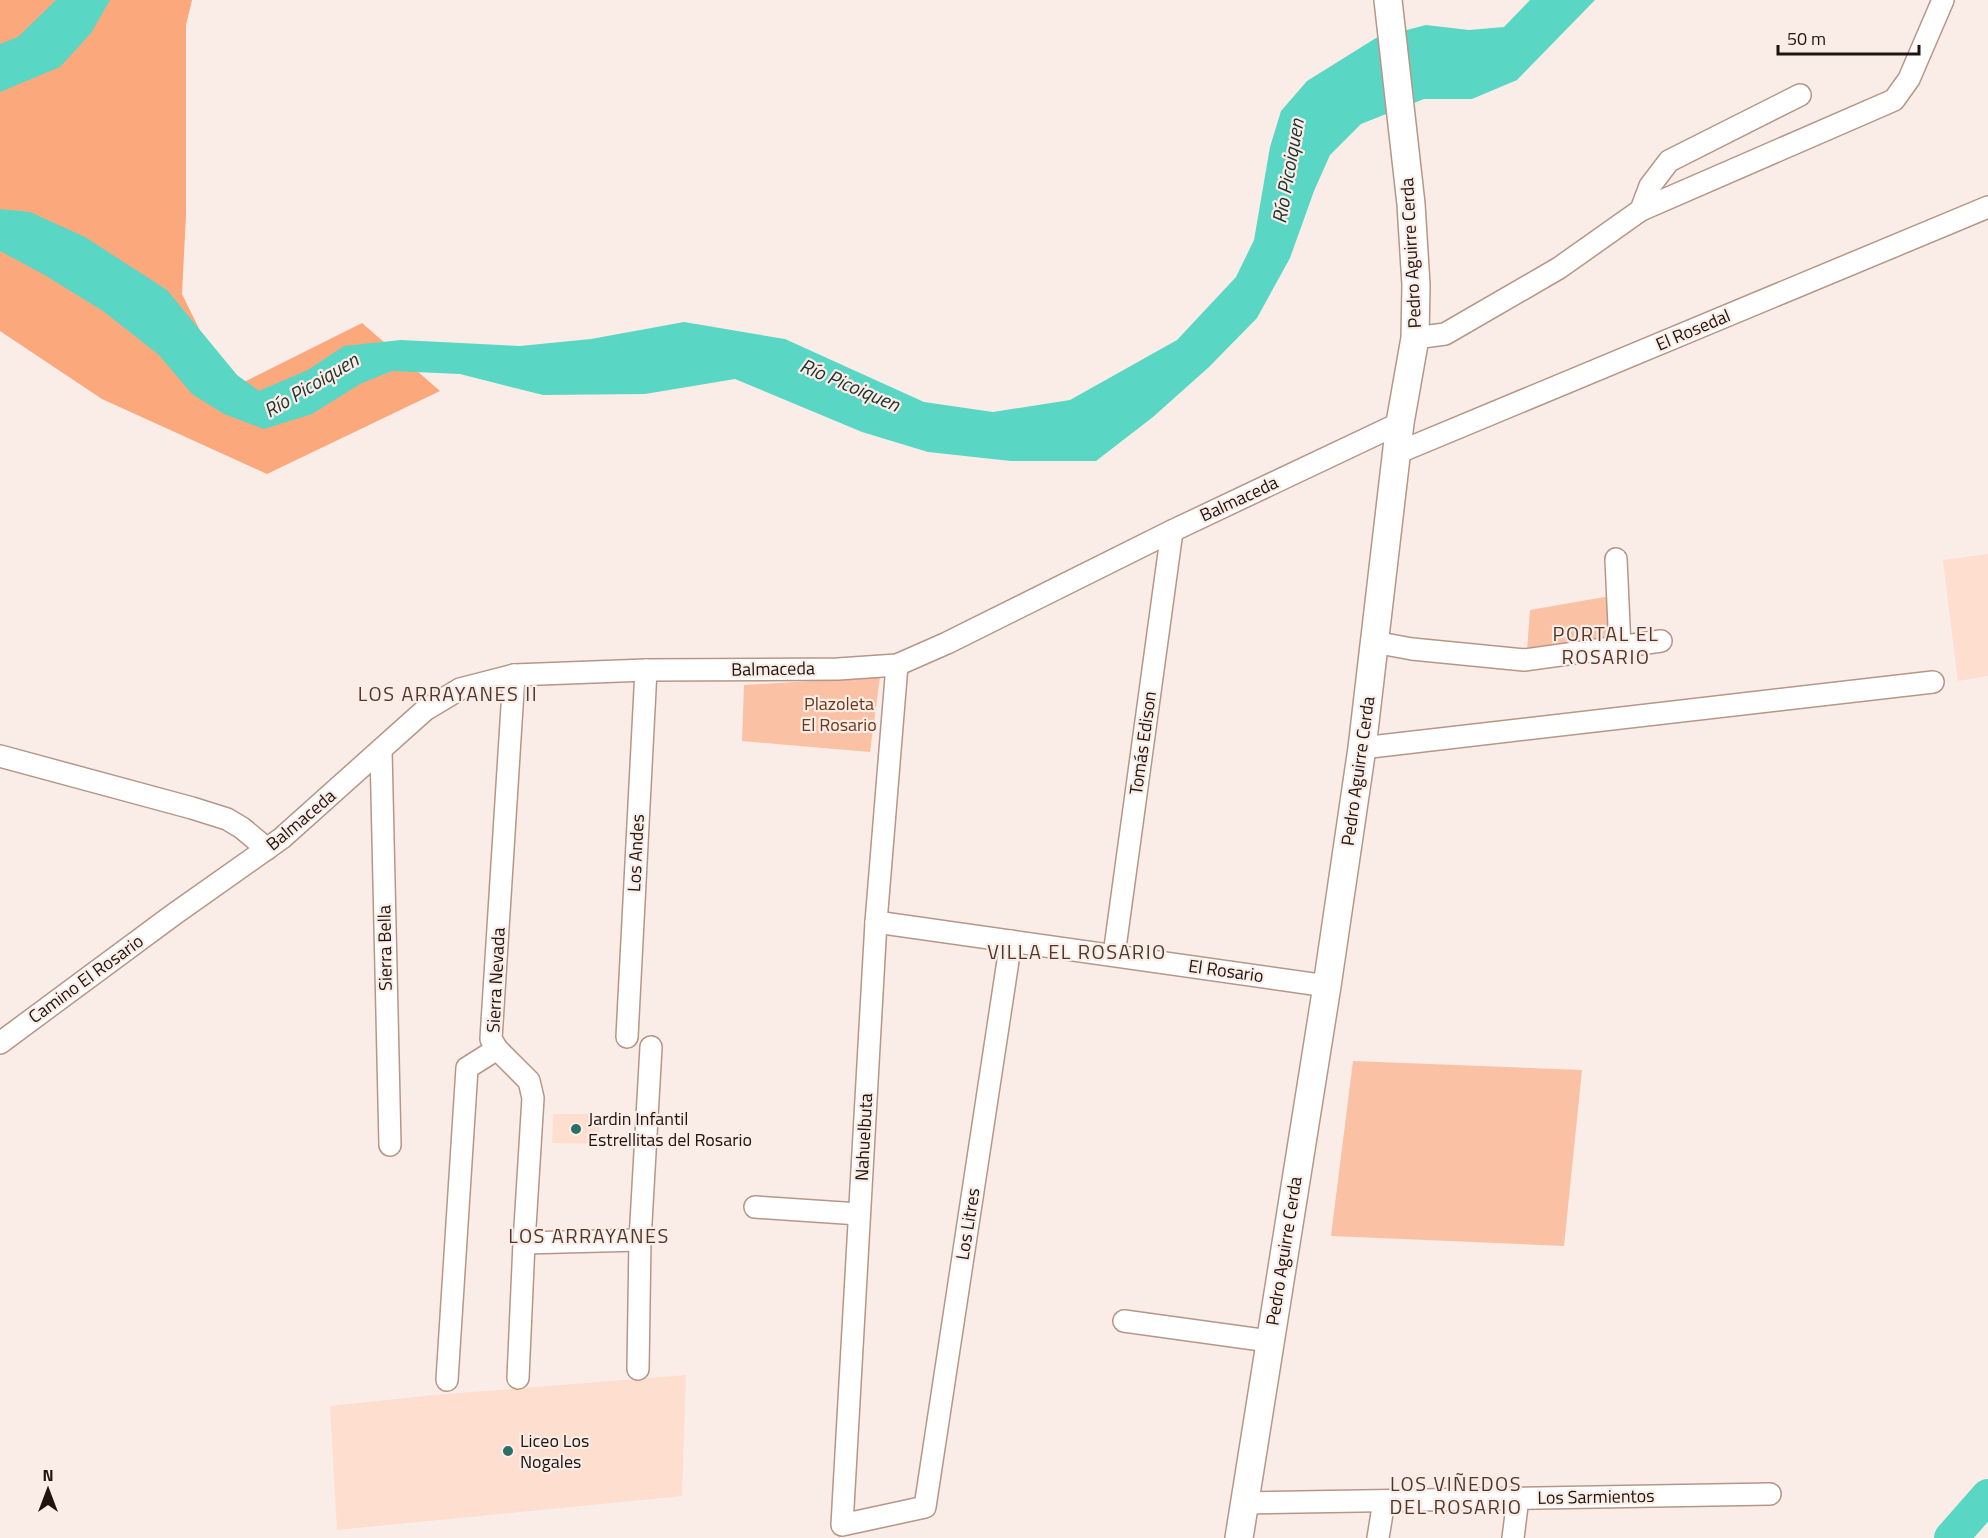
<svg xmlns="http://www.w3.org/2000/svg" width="1988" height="1538" font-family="'Titillium Web',sans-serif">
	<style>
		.built { fill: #fedece }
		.green { fill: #fac1a4 }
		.forest { fill: #fba87c }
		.water { fill: #59d6c4 }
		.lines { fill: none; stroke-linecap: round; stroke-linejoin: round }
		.river { stroke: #59d6c4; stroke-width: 34 }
		.minor-casing { stroke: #b59788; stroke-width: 24 }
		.major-casing { stroke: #b59788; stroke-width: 30 }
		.minor { stroke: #fff; stroke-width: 21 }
		.major { stroke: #fff; stroke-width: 27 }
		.poi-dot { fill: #2a7066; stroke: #faede7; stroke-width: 2 }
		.labels { text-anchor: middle; stroke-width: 4.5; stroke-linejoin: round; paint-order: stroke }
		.street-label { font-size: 18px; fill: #1f140e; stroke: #faede7 }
		.park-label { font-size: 18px; fill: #6d3819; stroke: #faede7 }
		.poi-label { font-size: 18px; fill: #1f140e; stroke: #faede7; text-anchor: start }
		.water-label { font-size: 20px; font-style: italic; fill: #1c322f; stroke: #faede7 }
		.neighbourhood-label { font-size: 20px; letter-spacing: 1.5px; fill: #50372a; stroke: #faede7 }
	</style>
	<rect width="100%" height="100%" fill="#faede7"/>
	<g class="built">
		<polygon points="1988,554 1988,676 1958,681 1943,560"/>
		<polygon points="553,1114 599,1114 599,1144 552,1143"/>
		<polygon points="686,1375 682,1496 337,1530 330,1406 434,1395"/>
	</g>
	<g class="green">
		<polygon points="1610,596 1613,641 1527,651 1530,610"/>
		<polygon points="880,677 870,752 742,741 744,685"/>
		<polygon points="1353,1061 1582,1070 1564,1246 1331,1236"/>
	</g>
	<polygon class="forest" points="0,0 192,0 186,25 186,215 182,294 212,355 244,382 362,323 440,391 267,474 102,399 0,331"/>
	<g class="water">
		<polygon points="56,0 110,0 91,33 60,67 0,92 0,44 18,37"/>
		<polygon points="1530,0 1595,0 1517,80 1472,99 1424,99 1361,124 1330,155 1314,191 1290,258 1257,318 1209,367 1153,417 1096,461 1011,461 928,452 862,432 735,379 645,394 543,395 460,374 392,371 360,384 312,414 264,429 224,414 192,394 159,355 103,311 43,274 0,251 0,209 30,212 85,237 167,290 237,375 259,391 308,370 344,346 401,340 520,346 591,339 684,322 785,339 924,402 993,412 1070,400 1177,340 1236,277 1254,240 1270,147 1281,111 1307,81 1376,38 1426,25 1469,30 1504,27"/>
	</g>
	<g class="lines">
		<polyline class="river" points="1951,1538 1988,1496"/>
		<g class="minor-casing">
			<g id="minor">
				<polyline points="1641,210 1650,186 1669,161 1800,95"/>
				<polyline points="1415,338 1445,334 1559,268 1641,210 1894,100 1909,79 1943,0"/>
				<polyline points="1397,453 1988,207"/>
				<polyline points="1616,559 1620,648"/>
				<polyline points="1374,642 1412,649 1524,660 1661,641"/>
				<polyline points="897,665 876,922 842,1525 925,1507 1011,941"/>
				<polyline points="514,675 491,1039 497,1049 529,1081 533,1098 524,1243 518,1378"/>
				<polyline points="1362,748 1933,682"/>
				<polyline points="381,750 390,1145"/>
				<polyline points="0,756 192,808 227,819 242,828 267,849"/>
				<polyline points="876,922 1327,986"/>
				<polyline points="1114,955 1172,531"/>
				<polyline points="627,1037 646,670"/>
				<polyline points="0,1043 173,915 282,838 425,710 460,689 514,675 646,670 838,669 897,665 947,643 1172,531 1400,423"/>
				<polyline points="755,1207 859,1214"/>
				<polyline points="524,1243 640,1240"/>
				<polyline points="1124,1321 1269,1341"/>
				<polyline points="638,1369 640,1240 651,1047"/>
				<polyline points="447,1380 467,1068 497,1049"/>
				<polyline points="1243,1503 1770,1494"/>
				<polyline points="1378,1538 1384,1501"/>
				<polyline points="1513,1538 1518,1498"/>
			</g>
		</g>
		<g class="major-casing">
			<polyline id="major" points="1239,1538 1327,986 1362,748 1400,423 1415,338 1416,285 1411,204 1388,0"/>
		</g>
		<use href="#minor" class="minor"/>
		<use href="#major" class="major"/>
	</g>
	<g class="poi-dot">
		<circle cx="576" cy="1129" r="6"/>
		<circle cx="508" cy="1451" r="6"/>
	</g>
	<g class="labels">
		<g class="street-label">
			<text transform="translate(1411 253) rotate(-93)" y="6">Pedro Aguirre Cerda</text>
			<text transform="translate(1693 330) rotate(-23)" y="6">El Rosedal</text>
			<text transform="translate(1239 499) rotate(-25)" y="6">Balmaceda</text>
			<text transform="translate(773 669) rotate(-1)" y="6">Balmaceda</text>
			<text transform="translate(1143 743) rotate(-82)" y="6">Tomás Edison</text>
			<text transform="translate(1358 771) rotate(-82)" y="6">Pedro Aguirre Cerda</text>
			<text transform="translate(301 820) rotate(-40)" y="6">Balmaceda</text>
			<text transform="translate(636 853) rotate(-87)" y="6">Los Andes</text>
			<text transform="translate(385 948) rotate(-91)" y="6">Sierra Bella</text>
			<text transform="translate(1226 971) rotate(8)" y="6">El Rosario</text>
			<text transform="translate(86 979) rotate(-36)" y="6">Camino El Rosario</text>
			<text transform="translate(496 980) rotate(-87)" y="6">Sierra Nevada</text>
			<text transform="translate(864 1137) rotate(-87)" y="6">Nahuelbuta</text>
			<text transform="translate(968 1224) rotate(-81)" y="6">Los Litres</text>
			<text transform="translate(1284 1251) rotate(-81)" y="6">Pedro Aguirre Cerda</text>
			<text transform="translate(1596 1497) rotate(-1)" y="6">Los Sarmientos</text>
		</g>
		<g class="park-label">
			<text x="839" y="710">Plazoleta<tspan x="839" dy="21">El Rosario</tspan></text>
		</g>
		<g class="poi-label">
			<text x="588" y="1125">Jardin Infantil<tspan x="588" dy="21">Estrellitas del Rosario</tspan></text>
			<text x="520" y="1447">Liceo Los<tspan x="520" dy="21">Nogales</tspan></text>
		</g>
		<g class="water-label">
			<text transform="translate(1288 171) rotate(-80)" y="7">Río Picoiquen</text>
			<text transform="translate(311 385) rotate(-31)" y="7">Río Picoiquen</text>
			<text transform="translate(850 385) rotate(23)" y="7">Río Picoiquen</text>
		</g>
		<g class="neighbourhood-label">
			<text x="1606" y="641">PORTAL EL<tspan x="1606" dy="23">ROSARIO</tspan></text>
			<text x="448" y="701">LOS ARRAYANES II</text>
			<text x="1077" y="959">VILLA EL ROSARIO</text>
			<text x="589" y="1243">LOS ARRAYANES</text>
			<text x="1456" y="1491">LOS VIÑEDOS<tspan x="1456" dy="23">DEL ROSARIO</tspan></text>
		</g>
	</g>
	<g transform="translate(48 1490)" stroke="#faede7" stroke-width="4.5" paint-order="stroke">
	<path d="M0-4.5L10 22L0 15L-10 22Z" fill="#1f140e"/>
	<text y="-9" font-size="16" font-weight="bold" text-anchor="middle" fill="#1f140e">N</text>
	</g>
	<path d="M1778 45v9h141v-9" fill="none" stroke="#1f140e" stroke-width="3"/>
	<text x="1787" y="45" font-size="18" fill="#1f140e" stroke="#faede7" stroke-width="4.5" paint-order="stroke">50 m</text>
</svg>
